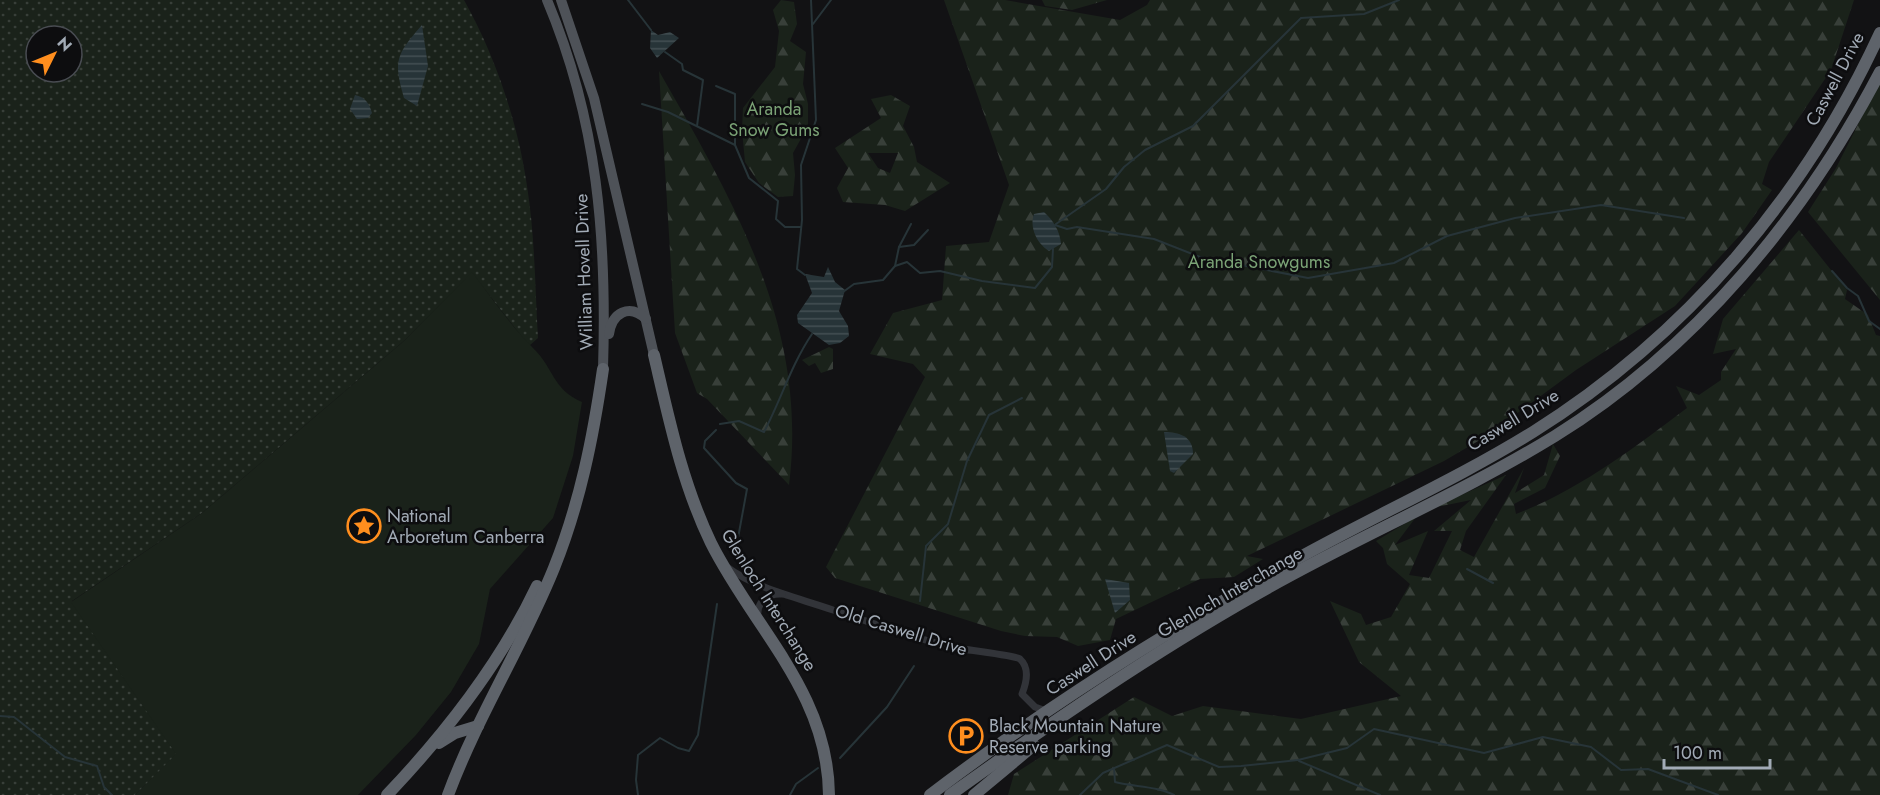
<svg xmlns="http://www.w3.org/2000/svg" width="1880" height="795" font-family="Jost,sans-serif">
	<style>
		.grass { fill: url(#grass-dots); fill-rule: evenodd }
		.forest { fill: url(#forest-firs); fill-rule: evenodd }
		.garden { fill: #1a221a }
		.water { fill: url(#water-rules) }
		.lines { fill: none; stroke-linecap: round; stroke-linejoin: round }
		.stream { stroke: #273438; stroke-width: 2 }
		.minor { stroke: #323439; stroke-width: 7 }
		.primary { stroke: #4e5258; stroke-width: 10 }
		.motorway { stroke: #5e636a; stroke-width: 12 }
		.labels { text-anchor: middle; stroke-width: 5; stroke-linejoin: round; paint-order: stroke }
		.street-label { font-size: 18px; fill: #a2abb6; stroke: #0d0d0f }
		.park-label { font-size: 18px; fill: #7ba376; stroke: #0d0d0f }
		.poi-label { font-size: 18px; fill: #a2abb6; stroke: #0d0d0f; text-anchor: start }
	</style>
	<defs>
		<pattern id="grass-dots" width="8" height="8" patternUnits="userSpaceOnUse" patternTransform="scale(1.5)"><rect width="8" height="8" fill="#1a221a"/><path d="M2 2h.1M6 6h.1" fill="none" stroke="#383f39" stroke-width="1.8" stroke-linecap="round"/></pattern>
		<pattern id="forest-firs" width="22" height="20" patternUnits="userSpaceOnUse" patternTransform="scale(1.5)"><rect width="22" height="20" fill="#1a221a"/><path d="M5 1l3.5 6h-7zM16 11l3.5 6h-7z" fill="#383f39"/></pattern>
		<pattern id="water-rules" width="6" height="5" patternUnits="userSpaceOnUse" patternTransform="scale(1.5)"><rect width="6" height="5" fill="#273438"/><path d="M0 2.5h6" fill="none" stroke="#434f53"/></pattern>
	</defs>
	<rect width="100%" height="100%" fill="#121214"/>
	<path class="grass" d="M0 0H464C495 55 518 123 527 186 535 236 535 288 538 338L529 346 472 273 405 340 202 513 72 601 177 754 135 795H0ZM36 36H72V72H36Z"/>
	<g class="forest">
		<polygon points="781,0 794,2 797,24 790,41 806,52 803,84 808,104 808,126 793,153 795,175 793,196 778,197 759,183 745,162 742,130 743,108 775,67 779,31 773,10"/>
		<polygon points="944,0 1005,0 1120,20 1147,5 1150,0 1854,0 1831,70 1769,162 1762,184 1772,190 1742,233 1675,306 1576,370 1485,437 1444,461 1247,556 1263,559 1234,577 1200,579 1116,619 1110,640 1078,646 1057,637 1025,636 1001,631 835,578 826,567 925,377 913,364 870,354 893,313 942,300 946,246 989,242 1009,185"/>
		<polygon points="1042,0 1107,0 1072,10 1045,6"/>
		<path d="M659 71C733 201 809 327 789 485L707 399 697 393 675 333Z"/>
		<polygon points="1880,81 1880,300 1808,212 1836,168"/>
		<path d="M891 95 910 106 903 126 914 147 917 162 950 183 905 211 885 205 843 202 837 188 848 168 835 148 881 118 871 99ZM868 153H898L890 173 878 168Z"/>
		<path d="M1799 230 1847 290 1845 299 1868 315 1876 335 1880 336V795H1008L1014 774 1134 697 1172 716 1203 706 1301 719 1401 696 1359 662 1330 601 1361 614 1366 625 1391 617 1410 584 1387 564 1383 548 1376 541 1416 517 1395 545 1428 531 1409 575 1429 578 1452 531H1434L1471 500 1432 508 1506 475 1466 531 1460 550 1474 557 1524 468 1515 493 1544 475 1553 444 1560 456 1545 488 1514 504 1516 514C1579 490 1634 448 1687 408L1676 386 1699 395 1721 380V372L1736 349 1713 354 1723 319Z"/>
		<polygon points="829,347 833,349 833,369 821,373 815,363 809,366 802,360"/>
	</g>
	<path class="garden" d="M472 272C492 298 511 326 533 348 554 368 552 389 582 402L573 456 553 518 490 589 479 644 451 692 416 735 358 795H135L176 754 71 602 202 513 405 340Z"/>
	<g class="water">
		<path d="M422 25 428 66 417 106 404 98C393 60 396 55 422 25Z"/>
		<polygon points="651,30 658,35 670,32 679,38 657,58 650,48"/>
		<path d="M355 95C365 97 369 103 372 113L368 118 357 119 350 109Z"/>
		<path d="M1044 212C1053 220 1060 231 1061 244L1049 251C1037 244 1029 227 1034 214Z"/>
		<polygon points="828,267 835,282 845,290 839,311 848,326 849,336 840,343 829,345 798,323 797,315 812,293 805,274 824,277"/>
		<path d="M1164 432C1179 432 1193 436 1193 454L1174 473 1170 471Z"/>
		<polygon points="1105,579 1129,583 1130,600 1115,613"/>
	</g>
	<g class="lines">
		<g class="stream">
			<polyline points="628,0 651,30"/>
			<polyline points="813,24 831,0"/>
			<polyline points="665,52 682,64 683,70 703,80 697,126"/>
			<polyline points="716,86 735,94 735,145"/>
			<polyline points="642,104 668,112 735,145 749,178 778,201 776,219 785,227 801,227"/>
			<polyline points="1056,224 1106,189 1124,167 1145,150 1193,126 1301,18 1364,14 1399,0"/>
			<polyline points="1055,225 1067,229 1077,227 1154,239 1200,257 1308,278 1394,263 1447,236 1515,218 1601,205 1684,218"/>
			<polyline points="899,247 914,245 928,230"/>
			<polyline points="895,266 899,247 911,224"/>
			<polyline points="1832,271 1847,288 1858,296 1869,321 1880,329"/>
			<polyline points="805,275 797,269 802,220 801,165 816,120 811,0"/>
			<polyline points="843,292 854,284 883,280 895,266 907,262 920,273 940,271 982,281 1035,288 1052,267 1053,249"/>
			<path d="M720 424 739 421 764 432C781 400 791 365 812 334"/>
			<polyline points="716,430 705,441 704,448 736,483 747,489 738,538"/>
			<polyline points="1467,569 1493,583"/>
			<polyline points="920,601 926,546 948,524 967,461 989,415 1022,398"/>
			<polyline points="0,716 14,717 65,757 97,766 104,787 112,795"/>
			<polyline points="840,758 887,707 914,666"/>
			<polyline points="1299,761 1380,795"/>
			<path d="M1114 768 1115 782C1135 787 1157 786 1174 795"/>
			<polyline points="638,795 636,780 638,755 660,738 678,748 689,751 698,735 717,604"/>
			<polyline points="790,795 796,784 818,768"/>
			<polyline points="1080,795 1103,773 1167,745 1219,767 1241,766 1298,760 1347,748 1374,729 1484,753 1543,737 1591,747 1621,770 1648,769 1718,795"/>
		</g>
		<g class="minor">
			<path d="M727 567C756 589 799 598 833 610 873 623 912 638 952 647 964 650 1014 655 1020 659 1030 668 1026 684 1022 694L1035 707 1046 711"/>
			<path d="M758 617C756 602 768 593 782 594"/>
		</g>
		<g class="primary">
			<path d="M547 0C598 121 607 240 603 369"/>
			<polyline points="561,0 594,98 654,355"/>
			<path d="M609 334C612 313 629 303 646 319"/>
		</g>
		<g class="motorway">
			<path d="M654 355C669 419 682 483 711 543 754 629 828 692 829 795"/>
			<polyline points="439,743 455,733 478,726"/>
			<path d="M387 795C446 733 500 664 537 586"/>
			<path d="M448 795C477 717 523 645 554 568 580 503 593 438 603 369"/>
			<path d="M930 795C1042 710 1163 633 1286 565 1367 519 1454 481 1533 432 1686 336 1805 196 1880 33"/>
			<path d="M950 795C1049 724 1151 654 1257 594 1354 538 1459 495 1555 436 1695 349 1804 217 1880 72"/>
			<polyline points="974,795 1034,745"/>
		</g>
	</g>
	<defs>
		<g id="sight-ring" transform="scale(1.725)"><circle r="9.5" fill="#0d0d0f" stroke="#ff8e1e" stroke-width="1.5"/><path d="M0-6L1.8-2.2L6-1.7L2.9 1.2L3.7 5.4L0 3.3L-3.7 5.4L-2.9 1.2L-6-1.7L-1.8-2.2Z" fill="#ff8e1e"/></g>
		<g id="parking-ring" transform="scale(1.725)"><circle r="9.5" fill="#0d0d0f" stroke="#ff8e1e" stroke-width="1.5"/><path d="M-3.5-5.5H1a3.5 3.5 0 0 1 0 7H-1V5.5H-3.5ZM-1-3.4V-.6H.8a1.4 1.4 0 0 0 0-2.8Z" fill="#ff8e1e"/></g>
	</defs>
	<g fill-rule="evenodd">
		<use href="#sight-ring" x="364" y="526"/>
		<use href="#parking-ring" x="966" y="736"/>
	</g>
	<g class="labels">
		<g class="street-label">
			<text transform="translate(1835 79) rotate(-62)" y="6">Caswell Drive</text>
			<text transform="translate(584 272) rotate(-92)" y="6">William Hovell Drive</text>
			<text transform="translate(1513 420) rotate(-31)" y="6">Caswell Drive</text>
			<text transform="translate(1230 592) rotate(-30)" y="6">Glenloch Interchange</text>
			<text transform="translate(769 600) rotate(58)" y="6">Glenloch Interchange</text>
			<text transform="translate(901 630) rotate(17)" y="6">Old Caswell Drive</text>
			<text transform="translate(1091 663) rotate(-33)" y="6">Caswell Drive</text>
		</g>
		<g class="park-label">
			<text x="774" y="115">Aranda<tspan x="774" dy="21">Snow Gums</tspan></text>
			<text x="1259" y="268">Aranda Snowgums</text>
		</g>
		<g class="poi-label">
			<text x="387" y="522">National<tspan x="387" dy="21">Arboretum Canberra</tspan></text>
			<text x="989" y="732">Black Mountain Nature<tspan x="989" dy="21">Reserve parking</tspan></text>
		</g>
	</g>
	<g transform="translate(54 54) rotate(47)"><circle r="28" fill="#0d0d0f" stroke="#494c52" stroke-width="1.5"/>
	<path d="M0-4.5L10 22L0 15L-10 22Z" fill="#ff8e1e"/>
	<text y="-9" font-size="16" font-weight="bold" text-anchor="middle" fill="#a2abb6">N</text>
	</g>
	<path d="M1664 759v9h106v-9" fill="none" stroke="#a2abb6" stroke-width="3"/>
	<text x="1673" y="759" font-size="18" fill="#a2abb6" stroke="#0d0d0f" stroke-width="4.5" paint-order="stroke">100 m</text>
</svg>
